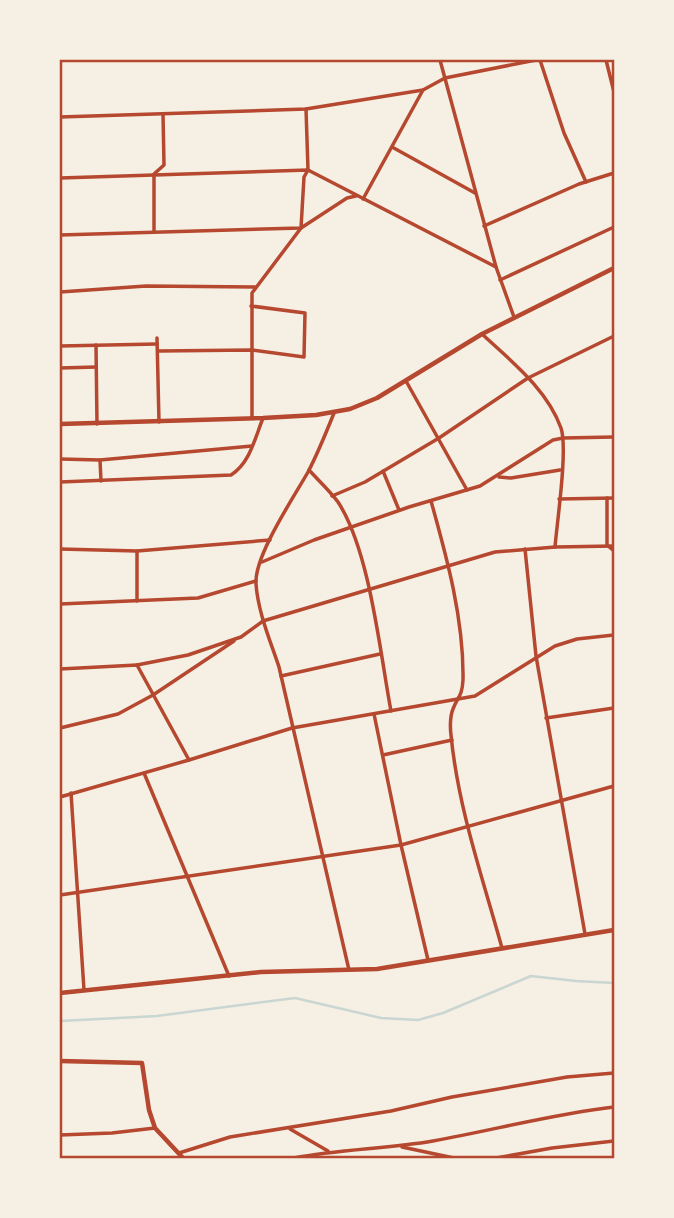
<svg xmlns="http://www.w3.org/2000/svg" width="674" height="1218" font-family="'Source Sans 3',sans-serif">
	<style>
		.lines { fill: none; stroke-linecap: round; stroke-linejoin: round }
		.stream { stroke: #c9d6d2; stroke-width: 2.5 }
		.minor { stroke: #b5482f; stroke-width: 3.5 }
		.tertiary { stroke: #b5482f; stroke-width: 4.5 }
		.neatline { fill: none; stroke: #b5482f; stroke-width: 2.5 }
	</style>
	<rect width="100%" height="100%" fill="#f6efe4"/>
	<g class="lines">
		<polyline class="stream" points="60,1021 157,1016 295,998 381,1018 418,1020 443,1013 531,976 576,981 614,983"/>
		<g class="minor">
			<polyline points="440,60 496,267 514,317"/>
			<polyline points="540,60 564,133 586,182"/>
			<polyline points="606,60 614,92"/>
			<polyline points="60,117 306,109 423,90 445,78 536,60"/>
			<polyline points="392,147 475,193"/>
			<polyline points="60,178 308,170 496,267"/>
			<polyline points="363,199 423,90"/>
			<polyline points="484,226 579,184 614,173"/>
			<polyline points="154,232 154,174 164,165 163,114"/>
			<polyline points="60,235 301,228 347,198 356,196"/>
			<polyline points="500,280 614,227"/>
			<polyline points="60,292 146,286 255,287"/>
			<path d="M482 334C511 361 547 389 561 428 568 449 557 522 555 547"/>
			<polyline points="157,338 159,422"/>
			<polyline points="96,345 97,424"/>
			<polyline points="60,346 157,344"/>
			<polyline points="158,351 252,350 304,357 305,313 251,306"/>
			<polyline points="60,368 96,367"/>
			<polyline points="406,381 467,490"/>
			<path d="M334 413C326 433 318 453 308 472 294 497 254 556 256 584 258 612 270 640 279 667L349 970"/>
			<polyline points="252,418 252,293 301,228 304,177 308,170 306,109"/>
			<polyline points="60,459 100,460 252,446"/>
			<polyline points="100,460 101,481"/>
			<path d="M309 470C319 481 330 491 338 502 370 551 380 653 391 711"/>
			<polyline points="383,471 399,510"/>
			<polyline points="499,477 511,478 560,470"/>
			<path d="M60 482 231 475C250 463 255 438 263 418"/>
			<polyline points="332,496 365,482 439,438 528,378 614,336"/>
			<polyline points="607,498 607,545 614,551"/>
			<polyline points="559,499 614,498"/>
			<path d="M431 501C447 558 464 620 463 680 462 697 458 696 453 709 450 716 450 728 451 735 458 808 483 879 502 948"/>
			<polyline points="60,549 137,551 270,540"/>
			<polyline points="525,549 536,656 585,934"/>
			<polyline points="262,562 314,540 409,507 480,486 553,440 563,438 614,437"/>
			<polyline points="137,601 137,551"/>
			<polyline points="60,604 198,598 256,581"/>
			<polyline points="137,665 188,655 241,637 263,621 495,552 555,547 614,546"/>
			<polyline points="60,669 137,665 189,760"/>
			<polyline points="281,676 380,654"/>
			<polyline points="374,714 401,845 428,960"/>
			<polyline points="546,718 614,708"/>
			<polyline points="60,728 118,714 153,695 234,641"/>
			<polyline points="383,755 452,740"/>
			<polyline points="144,773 229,976"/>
			<polyline points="71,793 84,990"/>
			<polyline points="60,797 189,760 292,728 475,696 555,646 577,639 614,635"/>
			<polyline points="60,895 401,845 614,786"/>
			<polyline points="290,1129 328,1151"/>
			<polyline points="60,1135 112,1133 155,1128"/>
			<polyline points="402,1147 454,1158"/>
			<polyline points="179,1153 230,1137 391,1111 452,1097 567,1077 614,1073"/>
			<path d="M294 1158C340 1149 387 1149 433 1141 494 1130 553 1114 614 1107"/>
			<polyline points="496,1158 552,1148 614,1141"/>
		</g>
		<g class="tertiary">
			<polyline points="60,424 263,418 316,415 350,409 377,398 482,334 614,268"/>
			<polyline points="60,993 261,972 377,969 614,930"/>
			<polyline points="60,1061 142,1063 149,1110 155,1128 183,1158"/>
		</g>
	</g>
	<rect width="674" height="1218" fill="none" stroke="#f6efe4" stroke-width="122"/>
	<rect x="61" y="61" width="552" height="1096" class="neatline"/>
</svg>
